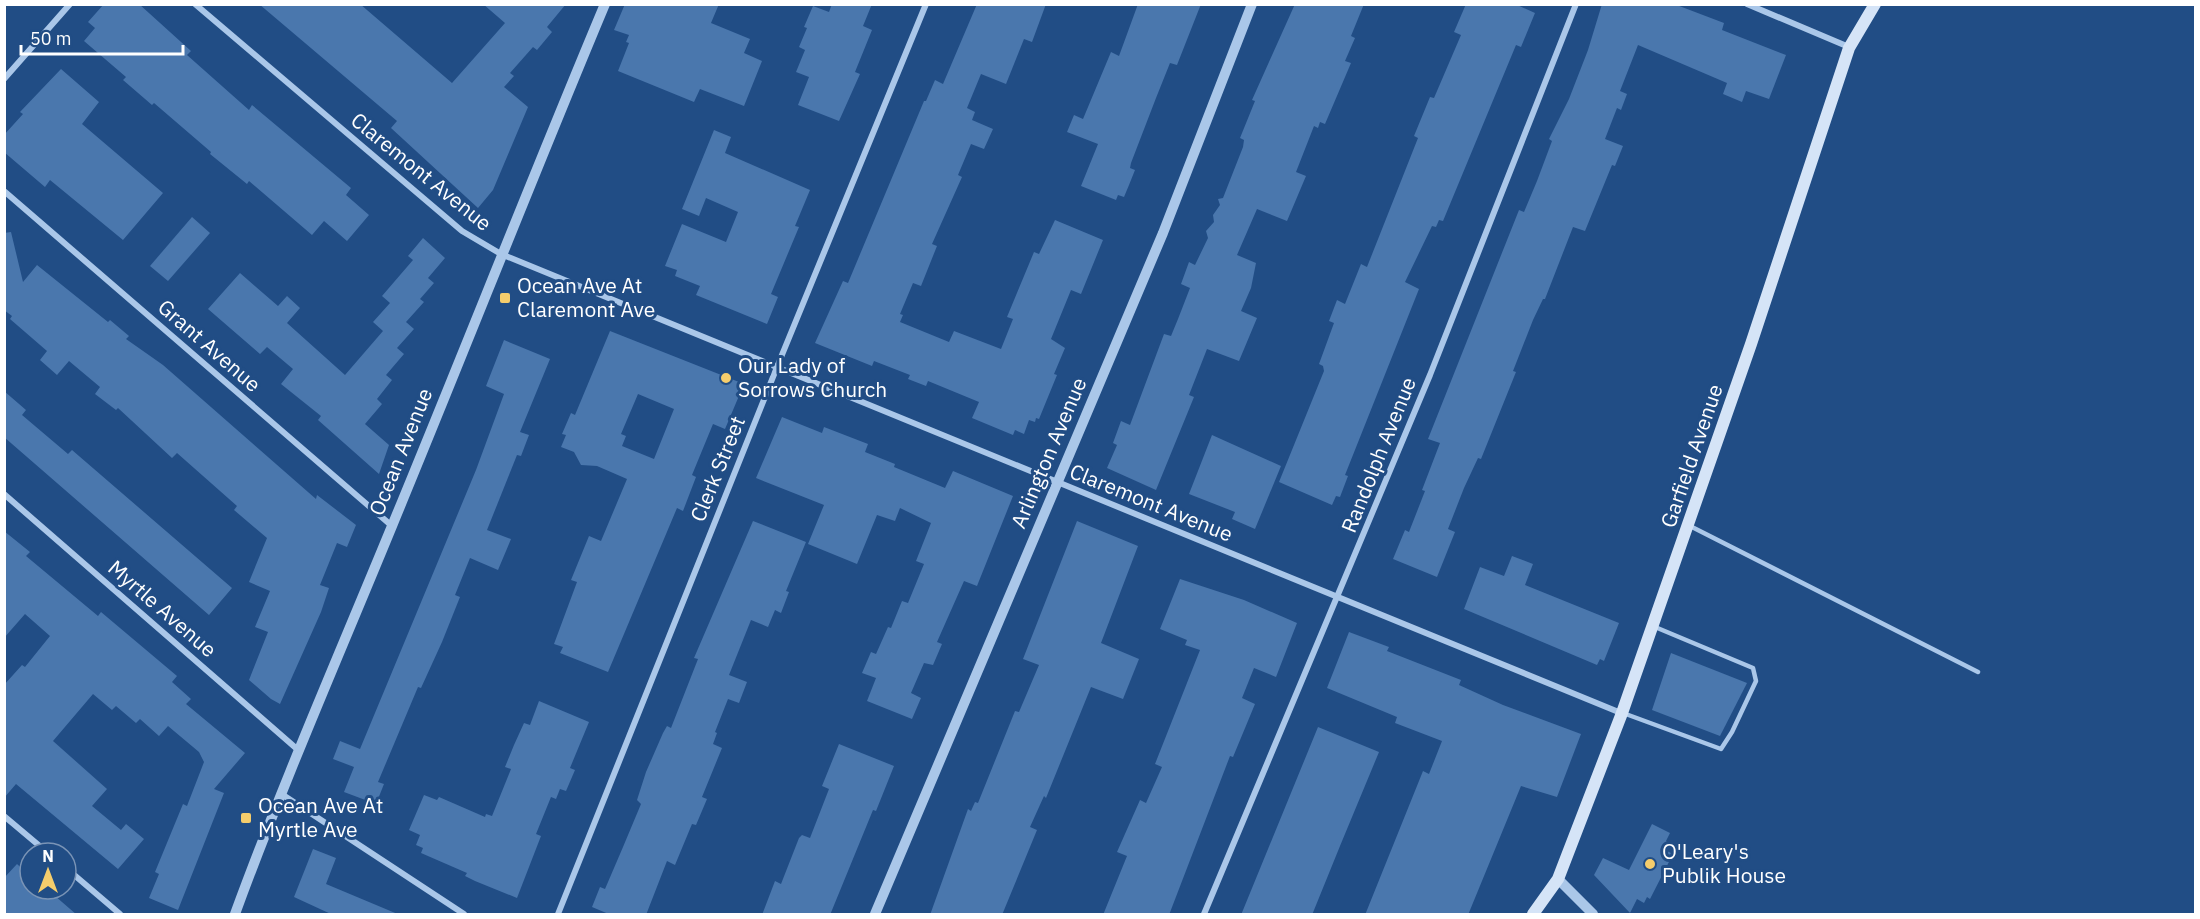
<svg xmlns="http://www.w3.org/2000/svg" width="2200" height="919" font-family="'IBM Plex Sans',sans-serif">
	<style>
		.building { fill: #4a77ad; fill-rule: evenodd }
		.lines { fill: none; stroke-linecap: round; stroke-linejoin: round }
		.service { stroke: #aac7e9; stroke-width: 4.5 }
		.minor { stroke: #aac7e9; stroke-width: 6 }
		.tertiary { stroke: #aac7e9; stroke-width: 10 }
		.secondary { stroke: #d5e4f7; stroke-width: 12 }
		.poi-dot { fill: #f5cd6c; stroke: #214d85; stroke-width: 2 }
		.labels { text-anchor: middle; stroke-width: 6; stroke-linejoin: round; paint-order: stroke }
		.street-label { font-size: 21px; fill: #fff; stroke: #214d85 }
		.poi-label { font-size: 21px; fill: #fff; stroke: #214d85; text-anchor: start }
	</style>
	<rect width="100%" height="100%" fill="#214d85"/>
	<g class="building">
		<polygon points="104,4 139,4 191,51 187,55 249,110 252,105 351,188 346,195 369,215 347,241 324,221 312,235 249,181 247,184 210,154 211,152 154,103 152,105 123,80 126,77 84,41 95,28 88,22"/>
		<polygon points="259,4 360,4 452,83 505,23 483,4 566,4 547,27 552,32 537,50 533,47 510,73 514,76 504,87 528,107 493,190 478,208 391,128 397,121"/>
		<polygon points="625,4 719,4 711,23 750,39 744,53 762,61 744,106 700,89 694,102 618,71 629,43 626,42 629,35 614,30"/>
		<polygon points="832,4 872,4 863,26 872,30 855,72 860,74 839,121 798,105 809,77 796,72 805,50 799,47 807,28 804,27 813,6 829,12"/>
		<polygon points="977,4 1046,4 1032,42 1024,39 1006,84 981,74 967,108 975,112 972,120 993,129 984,149 971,144 958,175 962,177 932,244 937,246 921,286 913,283 900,314 903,315 900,322 949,342 954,331 1001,349 1013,319 1007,317 1034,252 1039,254 1055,220 1103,240 1081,294 1071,290 1051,339 1065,348 1054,374 1057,375 1039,419 1036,418 1035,422 1029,420 1024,434 1015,430 1013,435 972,418 979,402 928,381 926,386 908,379 910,375 874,361 872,366 815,343 843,281 848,283 924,101 926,101 935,80 943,84"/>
		<polygon points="1138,4 1201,4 1177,65 1170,63 1156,98 1131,163 1130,168 1135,170 1129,185 1124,197 1118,195 1116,200 1081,186 1098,144 1067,132 1074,115 1083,119 1111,52 1119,56"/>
		<polygon points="1295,4 1364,4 1351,36 1355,38 1345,61 1351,63 1325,124 1320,122 1318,128 1314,126 1296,172 1306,176 1287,221 1257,209 1237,255 1256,263 1251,288 1241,311 1257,318 1239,361 1207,349 1189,395 1194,397 1156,490 1107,468 1117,445 1113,443 1121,421 1130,425 1164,334 1171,336 1178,319 1190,288 1181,284 1189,262 1195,265 1208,238 1206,231 1214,222 1213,215 1220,205 1218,199 1223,198 1243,147 1244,140 1240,138 1255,101 1252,100"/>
		<polygon points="1466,4 1515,4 1535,13 1521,47 1516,45 1443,221 1439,220 1436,227 1432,226 1405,282 1419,289 1345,475 1348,476 1340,497 1336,496 1332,505 1279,482 1324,371 1323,366 1319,364 1334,323 1329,321 1337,300 1345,304 1361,264 1367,267 1418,138 1414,136 1430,97 1434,98 1461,35 1454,32"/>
		<polygon points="1602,4 1674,4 1724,23 1722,30 1786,55 1769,99 1746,91 1742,102 1723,94 1727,83 1638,45 1620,91 1627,94 1621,110 1617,108 1605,139 1623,146 1615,166 1612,165 1585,231 1573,227 1545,299 1543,299 1533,320 1513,371 1516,372 1481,459 1478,458 1464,488 1448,529 1455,532 1437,577 1393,559 1405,530 1409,532 1425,491 1422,490 1440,443 1428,439 1519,210 1524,212 1537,181 1552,141 1549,139 1569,99 1588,50"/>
		<polygon points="61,69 99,102 82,124 163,193 123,240 50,180 45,187 4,152 4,135 23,114 20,112"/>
		<polygon points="714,130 731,137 725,153 810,190 795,226 799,227 771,294 778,297 767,324 696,295 700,286 675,276 677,270 665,266 682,224 726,242 738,212 706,198 699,216 682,209"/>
		<polygon points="192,217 210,233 168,281 150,266"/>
		<polygon points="11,232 23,282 37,265 108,322 110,320 129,336 126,339 163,365 316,499 317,495 356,525 347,547 337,543 320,585 329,588 321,612 280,704 271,699 249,680 268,632 255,627 270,591 249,582 267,538 234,510 237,506 177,453 172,458 118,408 116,410 95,394 100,387 69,361 57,375 40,360 47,351 10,319 12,316 4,310 4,233"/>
		<polygon points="423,238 445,258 428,278 434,283 420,299 424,302 406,322 414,329 397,348 404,354 386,375 392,380 377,399 382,404 365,424 389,445 379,474 318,420 321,416 281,384 293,369 267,347 260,354 208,309 240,273 278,306 287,296 300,308 287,323 345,375 383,331 373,322 390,303 382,296 413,260 408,256"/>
		<path d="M610 331 744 384 725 429 713 424 692 475 696 477 683 511 677 508 608 672 560 653 563 647 554 644 577 582 571 580 589 536 601 541 627 479 597 466 581 465 574 452 561 447 566 435 562 434 571 413 575 415ZM638 394 674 409 654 459 622 446 626 436 621 434Z"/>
		<polygon points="504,340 550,359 520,432 529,435 521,456 517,455 487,530 511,539 498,570 470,558 455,595 460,597 442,642 421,688 418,687 378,782 384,784 376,804 344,792 354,767 333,759 340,741 360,749 476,470 504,394 486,386"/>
		<polygon points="4,391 26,410 22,415 68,454 72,450 232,588 209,615 4,437"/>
		<polygon points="782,417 822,433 824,427 868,444 865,452 895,464 894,467 945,488 953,471 1013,496 977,586 964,581 937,642 942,644 933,665 924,663 911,693 921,698 912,719 867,701 876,678 862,673 871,652 876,654 888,627 891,628 902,601 908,603 924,564 916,561 931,523 900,508 895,521 877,515 857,564 808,544 824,505 756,478"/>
		<polygon points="1212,435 1281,466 1255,529 1232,519 1235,512 1189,494"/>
		<polygon points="753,521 806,542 786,591 789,592 781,613 775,610 768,627 751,620 729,675 747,682 739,703 728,699 715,732 717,733 713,744 722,748 702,797 707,799 696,825 692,824 675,865 667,861 646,915 611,915 592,907 600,887 605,889 623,847 641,804 637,800 646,772 663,733 667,726 671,728 698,659 694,658"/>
		<polygon points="1077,521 1138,546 1101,643 1139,659 1123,699 1091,687 1046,798 1044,796 1030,827 1037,830 1002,915 930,915 968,809 971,811 975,802 978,803 1015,711 1019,712 1039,665 1023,659"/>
		<polygon points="4,531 30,552 26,556 98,616 101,612 177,676 172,682 191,699 186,704 245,753 214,789 224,793 178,910 149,898 159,874 155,872 183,804 187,806 204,762 199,752 168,726 159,736 140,719 136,723 116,706 112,710 93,694 53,741 107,789 92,806 121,830 126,824 144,839 118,869 16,784 4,798 4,685 22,665 25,667 50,636 25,614 4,638"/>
		<polygon points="1512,556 1533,564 1525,585 1619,623 1604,661 1600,659 1597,665 1464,609 1480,567 1504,576"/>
		<polygon points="1180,579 1244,600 1297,623 1276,677 1254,668 1242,698 1255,704 1233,757 1230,756 1169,915 1103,915 1127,856 1117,852 1140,800 1146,803 1162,767 1155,764 1200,650 1185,645 1187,640 1160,629"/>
		<polygon points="1349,632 1389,647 1387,651 1461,680 1459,685 1503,705 1581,734 1557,797 1521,786 1468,915 1365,915 1423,771 1429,774 1442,741 1395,723 1397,717 1327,688"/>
		<polygon points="1671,653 1747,683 1720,736 1652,710"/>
		<polygon points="539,701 589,722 570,768 575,770 566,791 560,789 556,799 551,797 536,834 541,836 517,898 475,881 465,876 467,873 421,853 423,848 416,845 420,835 409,830 424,795 437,800 439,797 485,817 486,814 492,816 511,769 505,767 514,745 524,723 530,725"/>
		<polygon points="1318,727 1379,752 1340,846 1312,915 1241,915"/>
		<polygon points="839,744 894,766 876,811 873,810 830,915 762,915 775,881 781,884 799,838 802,835 810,838 829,789 822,786"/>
		<polygon points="1652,824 1670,833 1666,841 1671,844 1667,851 1673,854 1650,899 1647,897 1644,903 1637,899 1630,913 1594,875 1603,858 1629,870"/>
		<polygon points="313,849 336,858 326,884 400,915 333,915 294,897"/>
		<polygon points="17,864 30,876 30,889 47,889 77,915 4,915 4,878"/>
	</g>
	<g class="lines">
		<g class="service">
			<polyline points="1688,525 1978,672"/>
			<polyline points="1623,713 1721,749 1732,732 1756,681 1753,668 1655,627"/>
		</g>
		<g class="minor">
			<polyline points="195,4 462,231 501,254 1621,713"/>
			<polyline points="1747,4 1849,47"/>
			<polyline points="4,79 70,4"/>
			<polyline points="4,191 392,526"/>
			<polyline points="4,494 297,749"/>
			<polyline points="280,793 464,914"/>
			<polyline points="4,816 48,853"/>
			<polyline points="66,868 120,914"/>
			<polyline points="558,914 777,367 926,4"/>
			<polyline points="1204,914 1430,375 1576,4"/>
		</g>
		<g class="tertiary">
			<polyline points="1558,879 1593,914"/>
			<path d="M235 914C283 783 339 655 392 526 464 352 532 178 605 4"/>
			<polyline points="875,914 1163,233 1252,4"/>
		</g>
		<polyline class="secondary" points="1533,914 1558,879 1622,713 1751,344 1849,48 1875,4"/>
	</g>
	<g class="poi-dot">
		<rect x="499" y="292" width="12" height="12" rx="3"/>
		<circle cx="726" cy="378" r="6"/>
		<rect x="240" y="812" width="12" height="12" rx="3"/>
		<circle cx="1650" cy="864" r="6"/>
	</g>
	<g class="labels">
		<g class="street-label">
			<text transform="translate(421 172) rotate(39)" y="7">Claremont Avenue</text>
			<text transform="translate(209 346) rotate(41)" y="7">Grant Avenue</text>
			<text transform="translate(401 452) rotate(-68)" y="7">Ocean Avenue</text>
			<text transform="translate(1049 453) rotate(-67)" y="7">Arlington Avenue</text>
			<text transform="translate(1379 455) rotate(-68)" y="7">Randolph Avenue</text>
			<text transform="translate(1692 456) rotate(-71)" y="7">Garfield Avenue</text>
			<text transform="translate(718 469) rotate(-68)" y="7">Clerk Street</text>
			<text transform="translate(1151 503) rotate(22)" y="7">Claremont Avenue</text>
			<text transform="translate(162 609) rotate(41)" y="7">Myrtle Avenue</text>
		</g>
		<g class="poi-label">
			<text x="517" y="293">Ocean Ave At<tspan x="517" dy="24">Claremont Ave</tspan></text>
			<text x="738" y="373">Our Lady of<tspan x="738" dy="24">Sorrows Church</tspan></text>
			<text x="258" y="813">Ocean Ave At<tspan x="258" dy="24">Myrtle Ave</tspan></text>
			<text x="1662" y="859">O'Leary's<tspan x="1662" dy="24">Publik House</tspan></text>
		</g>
	</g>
	<rect width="2200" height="919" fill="none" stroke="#ffffff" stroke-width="12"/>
	<g transform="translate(48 871)"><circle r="28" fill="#214d85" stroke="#7a94b6" stroke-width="1.5"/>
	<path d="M0-4.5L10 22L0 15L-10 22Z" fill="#f5cd6c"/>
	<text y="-9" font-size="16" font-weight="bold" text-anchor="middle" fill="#ffffff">N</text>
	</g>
	<path d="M21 45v9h162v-9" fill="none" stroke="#ffffff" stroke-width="3"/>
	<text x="30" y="45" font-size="18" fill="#ffffff" stroke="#214d85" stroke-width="4.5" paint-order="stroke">50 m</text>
</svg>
